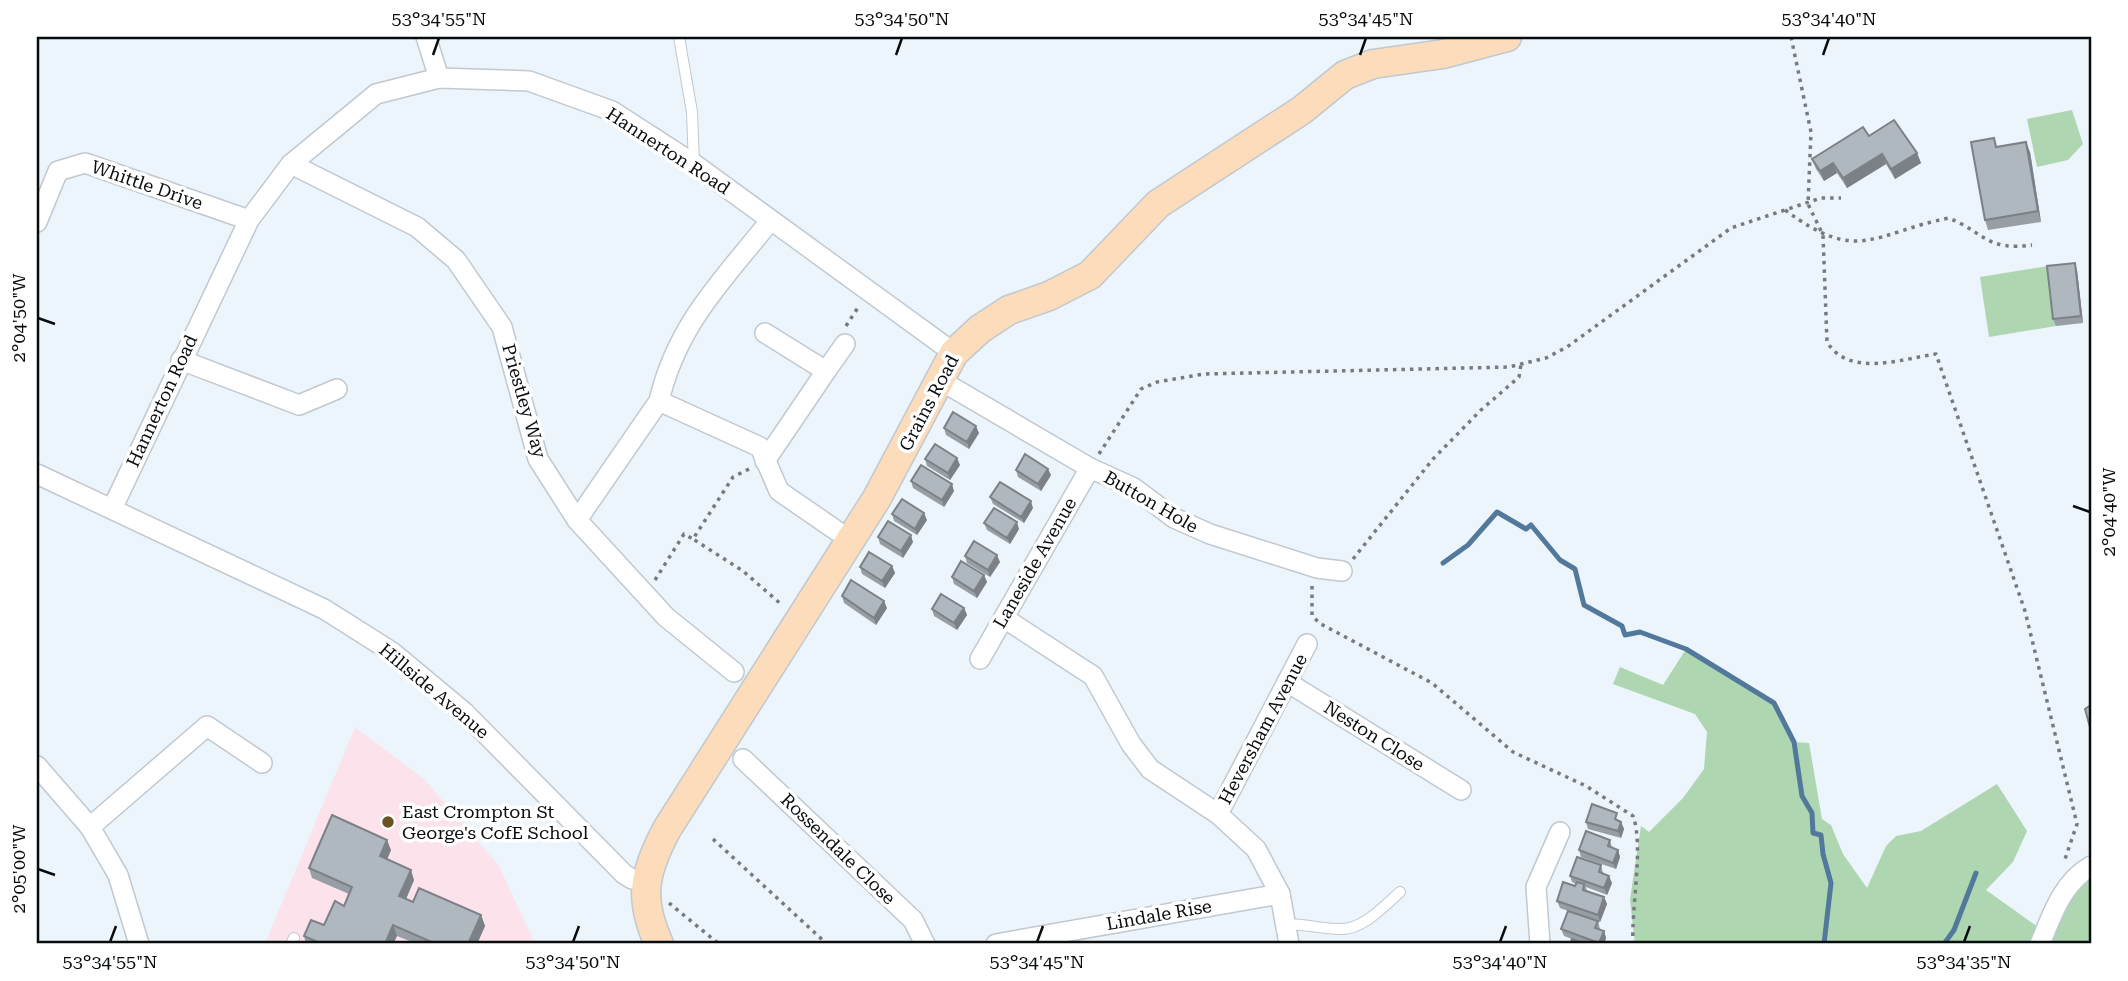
<svg xmlns="http://www.w3.org/2000/svg" width="2128" height="981" font-family="'Roboto Serif',serif">
	<style>
		.education { fill: #fbe2eb }
		.green { fill: #add6b1 }
		.lines { fill: none; stroke-linecap: round; stroke-linejoin: round }
		.stream { stroke: #52789b; stroke-width: 5 }
		.lane-casing { stroke: #c0c8d0; stroke-width: 12 }
		.street-casing { stroke: #c0c8d0; stroke-width: 22 }
		.secondary-casing { stroke: #c0c8d0; stroke-width: 31 }
		.path { stroke: #767b7f; stroke-width: 3.5; stroke-dasharray: 3.5 5; stroke-linecap: butt }
		.lane { stroke: #fff; stroke-width: 10 }
		.street { stroke: #fff; stroke-width: 19 }
		.secondary { stroke: #fcdcba; stroke-width: 28 }
		.wall { fill: #979ea4 }
		.shaded-wall { fill: #7b8186 }
		.building { fill: #b0b8bf; stroke: #7b8186; stroke-width: 2 }
		.ticks { fill: none; stroke: #090c0e; stroke-width: 2.5 }
		.poi-dot { fill: #6c5324; stroke: #fff; stroke-width: 2.5 }
		.labels { text-anchor: middle; stroke-width: 7; stroke-linejoin: round; paint-order: stroke }
		.street-label { font-size: 18px; fill: #090c0e; stroke: #fff }
		.poi-label { font-size: 18px; fill: #090c0e; stroke: #fff; text-anchor: start }
		.neatline { fill: none; stroke: #090c0e; stroke-width: 2.5 }
		.ticks-label { font-size: 18px; text-anchor: middle; fill: #090c0e }
	</style>
	<rect width="100%" height="100%" fill="#edf5fc"/>
	<polygon class="education" points="355,727 424,779 499,866 535,944 265,944"/>
	<g class="green">
		<polygon points="2072,110 2083,144 2068,160 2037,167 2027,119"/>
		<polygon points="2048,266 2056,326 1989,337 1980,277"/>
		<polygon points="1686,649 1774,703 1794,742 1809,743 1822,819 1831,825 1843,854 1867,888 1886,846 1896,836 1921,831 1997,784 2027,831 2013,862 1986,890 2038,927 2031,944 1635,944 1630,899 1641,826 1649,832 1683,798 1704,769 1707,732 1695,714 1613,684 1620,667 1663,685"/>
		<polygon points="2091,877 2091,944 2050,944 2072,895"/>
	</g>
	<g class="lines">
		<g class="stream">
			<polyline points="1443,563 1468,545 1497,512 1526,529 1531,525 1560,560 1575,569 1584,605 1622,626 1625,635 1640,632 1686,649 1774,703 1794,742 1802,796 1812,813 1813,833 1821,835 1823,854 1831,883 1824,944"/>
			<polyline points="1944,944 1954,930 1976,873"/>
		</g>
		<g class="lane-casing">
			<g id="lane">
				<polyline points="679,37 692,112 694,164"/>
				<path d="M1286 924C1306 924 1322 929 1340 929 1363 930 1384 906 1400 892"/>
				<polyline points="291,944 294,938"/>
			</g>
		</g>
		<g class="street-casing">
			<g id="street">
				<polyline points="426,37 439,78"/>
				<polyline points="291,164 417,227 456,260 502,327 538,459 577,520 666,617 734,672"/>
				<polyline points="37,222 58,171 85,163 249,220"/>
				<polyline points="181,360 299,405 337,389"/>
				<polyline points="826,371 845,344"/>
				<polyline points="938,379 1090,468 1134,488 1174,518 1210,534 1317,568 1342,571"/>
				<polyline points="659,401 760,447 779,491 837,531"/>
				<polyline points="765,461 826,371 765,333"/>
				<polyline points="37,474 324,609 392,652 464,712 624,874 632,879 645,880"/>
				<polyline points="112,509 249,220 291,164 376,94 439,78 529,81 612,111 694,164 954,353"/>
				<path d="M577 520 659 401C677 324 723 280 770 221"/>
				<polyline points="1004,618 1093,676 1131,744 1150,769 1218,814 1256,849 1280,894 1289,944"/>
				<polyline points="980,659 1090,468"/>
				<polyline points="1287,682 1461,790"/>
				<polyline points="743,759 913,920 925,944"/>
				<polyline points="37,766 90,827 118,875 139,944"/>
				<polyline points="1218,814 1307,644"/>
				<polyline points="90,827 207,726 262,763"/>
				<polyline points="996,944 1280,894"/>
				<polyline points="1540,944 1536,887 1560,832"/>
				<path d="M2040 944C2052 915 2062 883 2091 866"/>
			</g>
		</g>
		<g class="secondary-casing">
			<path id="secondary" d="M659 944C638 898 644 872 667 829L877 498 954 353 980 329 1009 310 1049 296 1090 275 1158 204 1302 110 1345 75 1373 64 1443 54 1507 37"/>
		</g>
		<g class="path">
			<path d="M1791 37 1811 132 1808 204 1823 235 1827 342C1849 378 1901 359 1936 354L2025 611 2077 824 2064 862"/>
			<path d="M1785 210C1859 265 1873 233 1949 218 1986 234 1987 251 2032 245"/>
			<polyline points="846,326 859,306"/>
			<polyline points="1099,454 1141,389 1157,382 1204,374 1509,367 1546,358 1567,347 1731,228 1821,198 1841,198"/>
			<polyline points="749,469 733,477 693,539 743,571 782,605"/>
			<polyline points="1353,559 1433,459 1481,410 1519,377 1521,364"/>
			<polyline points="655,580 684,534 693,539"/>
			<path d="M1312 586V615L1319 623 1432 683 1513 752 1586 786 1633 816C1644 845 1631 908 1633 944"/>
			<polyline points="713,839 827,944"/>
			<polyline points="669,903 719,944"/>
		</g>
		<use href="#lane" class="lane"/>
		<use href="#street" class="street"/>
		<use href="#secondary" class="secondary"/>
	</g>
	<g class="wall">
		<polygon points="1869,136 1917,153 1921,163 1895,179 1886,164 1847,188 1837,173 1824,181 1816,169 1812,159"/>
		<polygon points="1998,147 2030,152 2041,222 1988,230 1985,220"/>
		<polygon points="2077,270 2083,323 2056,326 2053,319"/>
		<polygon points="944,428 979,433 969,449 946,435"/>
		<polygon points="925,459 960,465 950,480 927,466"/>
		<polygon points="1016,470 1051,475 1041,491 1018,477"/>
		<polygon points="911,481 954,491 944,507 913,488"/>
		<polygon points="990,497 1033,508 1024,523 993,504"/>
		<polygon points="892,514 927,520 917,535 894,521"/>
		<polygon points="984,523 1019,529 1010,544 987,530"/>
		<polygon points="878,537 913,542 903,558 880,544"/>
		<polygon points="965,556 1000,562 990,577 967,563"/>
		<polygon points="892,566 895,573 885,588 862,574 860,567"/>
		<polygon points="984,575 987,582 977,598 954,584 952,577"/>
		<polygon points="842,596 887,608 876,625 844,603"/>
		<polygon points="964,608 967,615 957,630 934,616 932,609"/>
		<polygon points="1620,820 1619,821 1621,822 1624,829 1621,838 1588,829 1586,822"/>
		<polygon points="1610,840 1612,848 1618,850 1620,857 1616,869 1581,857 1579,850"/>
		<polygon points="391,850 387,859 414,880 406,899 413,902 481,915 485,926 477,944 417,944 397,936 393,944 306,944 304,936 324,925 344,906 349,894 312,878 309,868"/>
		<polygon points="1601,865 1603,873 1612,883 1607,895 1586,887 1587,891 1604,897 1607,904 1600,922 1598,921 1600,929 1604,931 1606,938 1604,944 1585,944 1564,936 1561,929 1568,911 1560,908 1557,901 1575,886 1576,884 1572,882 1570,876"/>
	</g>
	<g class="shaded-wall">
		<polygon points="2026,142 2030,152 2041,222 2038,211"/>
		<polygon points="1917,153 1921,163 1895,179 1891,169"/>
		<polygon points="1882,154 1886,164 1847,188 1843,178"/>
		<polygon points="1833,163 1837,173 1824,181 1820,171"/>
		<polygon points="2075,263 2077,270 2083,323 2081,316"/>
		<polygon points="976,426 979,433 969,449 967,442"/>
		<polygon points="957,458 960,465 950,480 948,473"/>
		<polygon points="1048,469 1051,475 1041,491 1038,484"/>
		<polygon points="952,484 954,491 944,507 942,500"/>
		<polygon points="1031,501 1033,508 1024,523 1021,517"/>
		<polygon points="924,513 927,520 917,535 915,529"/>
		<polygon points="1017,522 1019,529 1010,544 1007,538"/>
		<polygon points="911,535 913,542 903,558 901,551"/>
		<polygon points="997,555 1000,562 990,577 988,570"/>
		<polygon points="892,566 895,573 885,588 882,581"/>
		<polygon points="984,575 987,582 977,598 974,591"/>
		<polygon points="884,601 887,608 876,625 874,618"/>
		<polygon points="964,608 967,615 957,630 954,623"/>
		<polygon points="1621,822 1624,829 1621,838 1618,831"/>
		<polygon points="387,840 391,850 384,867 380,856"/>
		<polygon points="1618,850 1620,857 1616,869 1613,863"/>
		<polygon points="411,870 414,880 403,906 399,896"/>
		<polygon points="1609,876 1612,883 1607,895 1604,888"/>
		<polygon points="1604,897 1607,904 1600,922 1598,915"/>
		<polygon points="481,915 485,926 477,944 468,944"/>
		<polygon points="393,925 397,936 393,944 385,944"/>
		<polygon points="1604,931 1606,938 1604,944 1599,944"/>
	</g>
	<g class="building">
		<polygon points="1894,120 1917,153 1891,169 1882,154 1843,178 1833,163 1820,171 1812,159 1863,127 1869,136"/>
		<polygon points="1994,138 1996,147 2026,142 2038,211 1985,220 1971,142"/>
		<polygon points="2075,263 2081,316 2053,319 2047,266"/>
		<polygon points="953,412 976,426 967,442 944,428"/>
		<polygon points="935,444 957,458 948,473 925,459"/>
		<polygon points="1025,454 1048,469 1038,484 1016,470"/>
		<polygon points="921,465 952,484 942,500 911,481"/>
		<polygon points="1000,482 1031,501 1021,517 990,497"/>
		<polygon points="902,499 924,513 915,529 892,514"/>
		<polygon points="994,508 1017,522 1007,538 984,523"/>
		<polygon points="888,521 911,535 901,551 878,537"/>
		<polygon points="974,541 997,555 988,570 965,556"/>
		<polygon points="869,552 892,566 882,581 860,567"/>
		<polygon points="961,561 984,575 974,591 952,577"/>
		<polygon points="851,580 884,601 874,618 842,596"/>
		<polygon points="941,594 964,608 954,623 932,609"/>
		<polygon points="2091,705 2091,731 2085,709"/>
		<polygon points="1592,804 1617,813 1615,819 1621,822 1618,831 1586,822"/>
		<polygon points="332,815 387,840 380,856 411,870 399,896 413,902 419,888 481,915 468,944 436,944 393,925 385,944 322,944 304,936 311,920 324,925 335,901 344,906 352,887 309,868"/>
		<polygon points="1586,831 1610,840 1608,846 1618,850 1613,863 1579,850"/>
		<polygon points="1577,857 1601,865 1599,872 1609,876 1604,888 1570,876"/>
		<polygon points="1563,882 1575,886 1577,882 1584,884 1583,890 1604,897 1598,915 1557,901"/>
		<polygon points="1568,911 1598,921 1595,928 1604,931 1599,943 1561,929"/>
		<polygon points="1572,939 1583,944 1570,944"/>
	</g>
	<path class="ticks" d="M433 55 439 38M896 55 902 38M1360 55 1366 38M1823 55 1829 38M38 318 55 324M2073 506 2090 512M38 869 55 875M110 942 116 926M573 942 579 926M1037 942 1043 926M1500 942 1506 926M1964 942 1970 926"/>
	<circle class="poi-dot" cx="388" cy="822" r="7"/>
	<g class="labels">
		<g class="street-label">
			<text transform="translate(668 151) rotate(33)" y="6">Hannerton Road</text>
			<text transform="translate(147 185) rotate(19)" y="6">Whittle Drive</text>
			<text transform="translate(162 401) rotate(-65)" y="6">Hannerton Road</text>
			<text transform="translate(524 401) rotate(74)" y="6">Priestley Way</text>
			<text transform="translate(929 403) rotate(-62)" y="6">Grains Road</text>
			<text transform="translate(1151 502) rotate(30)" y="6">Button Hole</text>
			<text transform="translate(1035 563) rotate(-60)" y="6">Laneside Avenue</text>
			<text transform="translate(434 691) rotate(40)" y="6">Hillside Avenue</text>
			<text transform="translate(1263 729) rotate(-62)" y="6">Heversham Avenue</text>
			<text transform="translate(1374 736) rotate(32)" y="6">Neston Close</text>
			<text transform="translate(838 849) rotate(44)" y="6">Rossendale Close</text>
			<text transform="translate(1159 915) rotate(-10)" y="6">Lindale Rise</text>
		</g>
		<g class="poi-label">
			<text x="402" y="818">East Crompton St<tspan x="402" dy="21">George's CofE School</tspan></text>
		</g>
	</g>
	<rect width="2128" height="981" fill="none" stroke="#ffffff" stroke-width="77"/>
	<rect x="38" y="38" width="2052" height="904" class="neatline"/>
	<g class="ticks-label">
		<text x="439" y="25">53°34'55"N</text>
		<text x="902" y="25">53°34'50"N</text>
		<text x="1366" y="25">53°34'45"N</text>
		<text x="1829" y="25">53°34'40"N</text>
		<text transform="translate(19 318) rotate(-90)" y="6">2°04'50"W</text>
		<text transform="translate(2109 512) rotate(-90)" y="6">2°04'40"W</text>
		<text transform="translate(19 869) rotate(-90)" y="6">2°05'00"W</text>
		<text x="110" y="968">53°34'55"N</text>
		<text x="573" y="968">53°34'50"N</text>
		<text x="1037" y="968">53°34'45"N</text>
		<text x="1500" y="968">53°34'40"N</text>
		<text x="1964" y="968">53°34'35"N</text>
	</g>
</svg>
